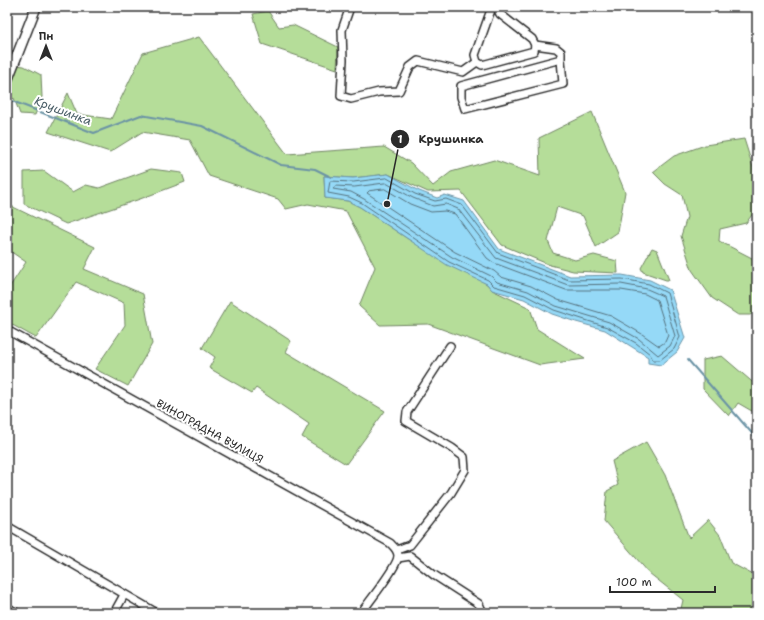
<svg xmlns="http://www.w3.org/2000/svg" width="764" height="620" font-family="'Shantell Sans',sans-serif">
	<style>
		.green { fill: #b5dd99; stroke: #708462 }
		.water { fill: #95d9f7; stroke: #6b93a5 }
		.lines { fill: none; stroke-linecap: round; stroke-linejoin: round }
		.shore { stroke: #55717d; stroke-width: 1 }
		.stream { stroke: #6b93a5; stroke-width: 2 }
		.minor-casing { stroke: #2b2b2b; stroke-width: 10 }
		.tertiary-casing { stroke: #2b2b2b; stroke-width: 12 }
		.minor { stroke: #fff; stroke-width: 7 }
		.tertiary { stroke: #fff; stroke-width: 9 }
		.labels { text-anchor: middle; stroke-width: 4; stroke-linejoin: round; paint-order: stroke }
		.street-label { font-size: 11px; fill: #2b2b2b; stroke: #fff }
		.water-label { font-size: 12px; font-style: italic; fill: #4b5f68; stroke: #fff }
		.leader { fill: none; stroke: #2b2b2b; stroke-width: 1.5 }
		.callout-dot { fill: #2b2b2b; stroke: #fff; stroke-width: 1.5 }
		.mark-label { font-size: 12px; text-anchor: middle; font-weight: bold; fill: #fff }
		.callout-label { font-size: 12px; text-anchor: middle; font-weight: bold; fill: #2b2b2b; stroke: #fff; stroke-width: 4; stroke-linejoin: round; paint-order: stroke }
	</style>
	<rect width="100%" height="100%" fill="#fff"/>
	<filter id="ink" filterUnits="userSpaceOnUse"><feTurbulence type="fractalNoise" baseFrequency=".025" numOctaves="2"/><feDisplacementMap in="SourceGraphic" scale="8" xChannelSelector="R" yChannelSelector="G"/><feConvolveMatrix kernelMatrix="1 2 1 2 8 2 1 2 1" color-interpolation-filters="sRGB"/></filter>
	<g filter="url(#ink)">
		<g class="green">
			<polygon points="268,11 279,27 293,25 338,47 337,69 262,44 253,14"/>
			<polygon points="199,37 287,154 384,147 411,163 433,186 451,172 494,160 540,176 539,138 592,112 625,192 618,232 596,247 583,216 557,207 548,241 553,253 575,260 594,255 617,261 618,273 573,271 550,265 502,245 461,191 428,192 388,174 353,178 324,176 325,198 348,201 360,207 408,239 487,284 492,290 530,308 537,329 585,359 540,365 428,324 380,325 359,306 375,267 346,211 308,204 286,209 278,199 209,176 190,140 142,132 110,152 48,132 68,93 77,114 111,119 143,53"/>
			<polygon points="16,65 24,66 41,75 42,97 35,115 20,114 14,98 7,104 7,89"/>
			<polygon points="744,139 757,180 757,208 746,223 720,229 719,241 752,258 757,269 757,311 750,315 738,315 712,298 692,270 681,236 687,217 682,195 665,184 653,172 674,156 705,145"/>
			<polygon points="151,169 182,173 185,182 140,199 66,224 24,204 24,172 44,171 73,192 86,185 99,188"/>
			<polygon points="7,204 95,247 84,269 143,294 152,344 128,386 95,369 125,325 124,303 76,282 36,338 7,322 7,291 26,262 7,249"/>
			<polygon points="652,248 657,250 669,280 666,280 643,272 641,268"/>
			<polygon points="230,301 291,341 286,352 385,411 346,464 302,437 309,424 256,388 252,393 209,368 215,357 202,348"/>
			<polygon points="722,356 757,386 757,414 738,403 729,416 703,389 703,360"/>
			<polygon points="646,442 665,475 689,538 708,520 720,535 731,563 757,577 757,613 680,613 683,600 649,573 604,521 607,491 618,485 612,461"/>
		</g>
		<polygon class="water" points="388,174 417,190 437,198 445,195 464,201 499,249 570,276 622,275 650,280 670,290 685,338 677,352 661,365 648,363 648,357 605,330 576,322 552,314 524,299 492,290 487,284 447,265 360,207 348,201 325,198 324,176 353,178"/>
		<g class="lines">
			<g class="shore">
				<polygon points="387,178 415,194 435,201 446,199 462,205 498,253 569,280 622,279 649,284 667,293 680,337 674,349 660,360 653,360 650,354 636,343 607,327 554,310 525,295 494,286 488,280 449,262 362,203 349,197 328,193 330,181 353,182"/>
				<polygon points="386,183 413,198 433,206 446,204 458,209 496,258 568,285 621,284 647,289 663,296 675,336 670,346 658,355 639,339 609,322 556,306 528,291 497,282 491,276 452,257 364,199 351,192 333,189 335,186 354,187"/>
				<polygon points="385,189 410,204 431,212 445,211 455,214 487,258 494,263 566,290 621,290 645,294 657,300 668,335 665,342 659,346 642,334 611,316 558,300 531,286 501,277 494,271 455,252 367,193 369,191"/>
			</g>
			<g class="stream">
				<polyline points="7,99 94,133 141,115 202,126 281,165 315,169 331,177"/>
				<polyline points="688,360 757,439"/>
			</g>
			<g class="minor-casing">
				<g id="minor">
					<polyline points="350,7 342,30 343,60 341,96 351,99 379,92 399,91 410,67 418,61 463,72 477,62"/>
					<polyline points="492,7 475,55 477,62 482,65 534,51 535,45 532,39 500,14 497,7"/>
					<polyline points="535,45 556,48 561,52 561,59 461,86 461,97 465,109 563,84 561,59"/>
					<path d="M7 330 390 543C394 547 398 550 398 556 398 566 368 603 361 613"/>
					<polyline points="7,526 157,613"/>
					<polyline points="397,550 410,545 451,493 465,470 464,457 452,448 406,421 407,412 450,346"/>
					<polyline points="398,558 410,556 434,575 479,604 483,613"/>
					<polyline points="7,607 17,613"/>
					<polyline points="114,613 124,595"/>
				</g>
			</g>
			<g class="tertiary-casing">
				<polyline id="tertiary" points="7,81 36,7"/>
			</g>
			<use href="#minor" class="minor"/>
			<use href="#tertiary" class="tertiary"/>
		</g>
	</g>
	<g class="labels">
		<g class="street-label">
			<text transform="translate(210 431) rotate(29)" y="4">ВИНОГРАДНА ВУЛИЦЯ</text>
		</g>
		<g class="water-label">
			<text transform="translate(63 111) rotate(21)" y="4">Крушинка</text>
		</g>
	</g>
	<path class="leader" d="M387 204L400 139"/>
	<g class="callout-dot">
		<circle cx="387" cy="204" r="4"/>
		<circle cx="400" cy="139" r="10"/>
	</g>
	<g class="mark-label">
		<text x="400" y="143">1</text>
	</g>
	<g class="callout-label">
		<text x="451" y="143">Крушинка</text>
	</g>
	<rect width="764" height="620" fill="none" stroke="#fff" stroke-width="24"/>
	<rect x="12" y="12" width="740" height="596" fill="none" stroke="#2b2b2b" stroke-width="1.5" filter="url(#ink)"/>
	<g transform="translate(46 46)" stroke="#ffffff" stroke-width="3" paint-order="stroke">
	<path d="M0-3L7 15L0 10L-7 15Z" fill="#2b2b2b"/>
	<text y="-6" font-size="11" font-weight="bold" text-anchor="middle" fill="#2b2b2b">Пн</text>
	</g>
	<path d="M610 586v6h105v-6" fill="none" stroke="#2b2b2b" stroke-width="2"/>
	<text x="616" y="586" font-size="12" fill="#2b2b2b" stroke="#ffffff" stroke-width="3" paint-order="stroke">100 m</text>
</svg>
